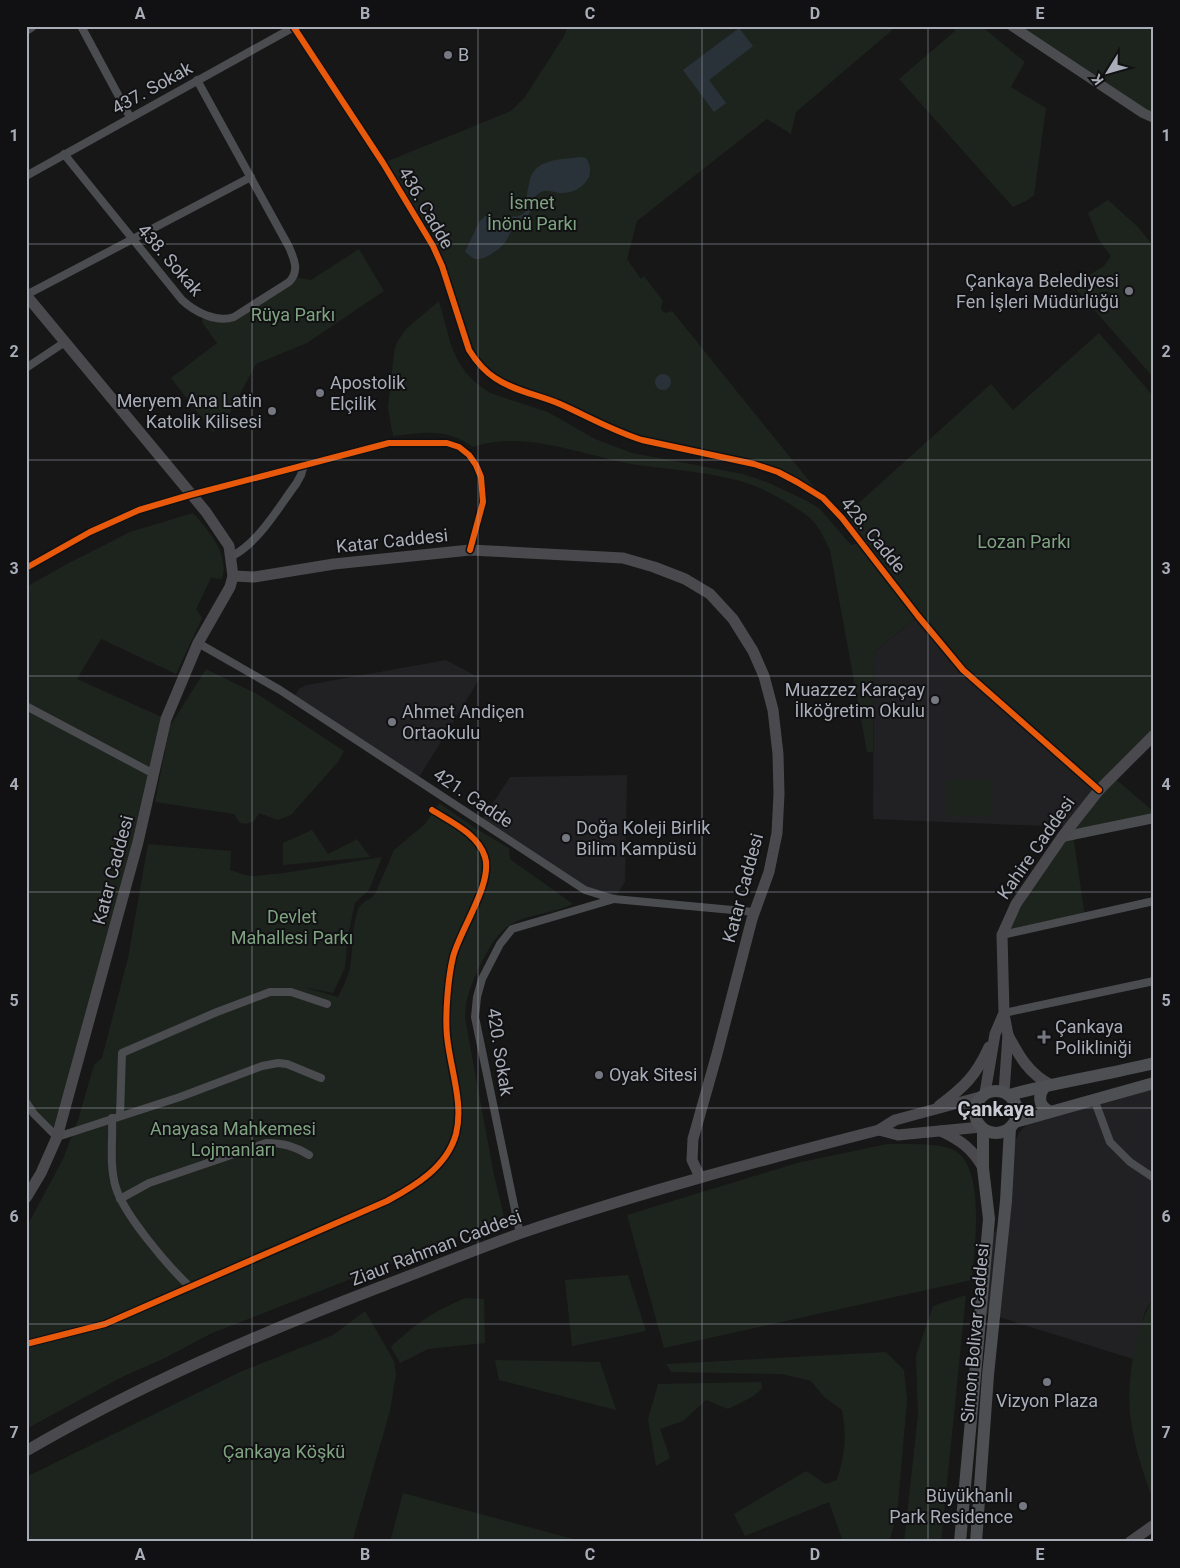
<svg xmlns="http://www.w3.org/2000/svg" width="1180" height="1568" font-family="Roboto,sans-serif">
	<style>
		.built { fill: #212123 }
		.green { fill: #1d241e }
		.water { fill: #2a3239 }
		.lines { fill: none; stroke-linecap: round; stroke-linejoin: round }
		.minor { stroke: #4b4c50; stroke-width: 8 }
		.tertiary { stroke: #4b4c50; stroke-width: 10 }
		.secondary { stroke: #4a4a4e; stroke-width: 11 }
		.primary { stroke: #4d4f52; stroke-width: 12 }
		.cycleway-casing { stroke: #111113; stroke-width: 9 }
		.cycleway { stroke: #e8590c; stroke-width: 6 }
		.grid { fill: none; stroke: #a8adb8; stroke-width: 1; stroke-opacity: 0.55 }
		.poi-dot { fill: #757880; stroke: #111113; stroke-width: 2 }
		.labels { text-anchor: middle; stroke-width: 4; stroke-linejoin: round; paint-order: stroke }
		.poi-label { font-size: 18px; fill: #a8adb8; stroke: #111113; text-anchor: start }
		.street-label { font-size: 18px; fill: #a8adb8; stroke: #111113 }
		.park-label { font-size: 18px; fill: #7fa381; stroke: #111113 }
		.quarter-label { font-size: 20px; font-weight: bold; fill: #c9ccd4; stroke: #111113 }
		.neatline { fill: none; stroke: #a8adb8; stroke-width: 2 }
		.grid-label { font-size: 16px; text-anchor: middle; font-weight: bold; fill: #a8adb8 }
	</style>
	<rect width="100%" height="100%" fill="#171717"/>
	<g class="built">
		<polygon points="918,616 1099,790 1069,827 873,819 874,652"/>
		<polygon points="446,660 480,678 418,779 293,699 299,689 307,685"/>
		<polygon points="627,775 625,882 614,899 585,890 481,821 510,777"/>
		<polygon points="1154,1083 1154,1297 1145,1311 1133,1359 986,1313 993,1235 1003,1218 1008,1157 1019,1133 1026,1125"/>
	</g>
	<g class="green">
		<polygon points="568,26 897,26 796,112 791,134 767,119 637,221 627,259 641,279 644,276 663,301 661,307 662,311 666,313 672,311 823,498 778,472 642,440 506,384 476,361 442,266 383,163 511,111 525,97 564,36"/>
		<polygon points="952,26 981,26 1025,62 1011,87 1046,108 1034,195 1026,201 1013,207 899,79 955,31"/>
		<polygon points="1012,26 1154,26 1154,118"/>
		<polygon points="1108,200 1138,227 1154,247 1154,378 1076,289 1081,280 1104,266 1111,256 1099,240 1088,213"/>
		<polygon points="359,249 384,291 307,343 256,364 225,422 213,432 171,378 217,343 202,322 204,314 224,319 293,277 311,280"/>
		<path d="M439 301 451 345 457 359 466 373 476 383 490 393 548 412 595 439 632 453 743 474 769 483 807 501 820 509 851 545 859 543 842 518 991 384 1013 410 1099 333 1154 397V735L1112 776 1154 812V818L1073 835 1085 917 1002 935 1099 789 963 670 918 616 874 652 873 752H867L830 550C826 542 822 533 817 526 809 513 772 493 757 487 727 474 677 470 645 466 591 459 526 428 473 447 445 427 425 433 393 436L388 408 394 352 397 342 407 328Z"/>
		<path d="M193 513C208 530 230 554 222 579L211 578 196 609 202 618 176 674 101 639 77 679 166 719 57 1137 26 1102V587L69 563 130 532Z"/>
		<polygon points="206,669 259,695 344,751 338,762 291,815 278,820 259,813 254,821 246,824 240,823 234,814 155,802 170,726"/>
		<rect x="946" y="780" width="46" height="36"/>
		<path d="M439 803 475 828 509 848 510 859 573 904C555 913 523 915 508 926 490 939 473 978 467 999 465 1005 466 1011 465 1018L493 1170 504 1217 433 1247 212 1333 165 1358 124 1376 26 1429V1228L63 1159 78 1120 94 1065 102 1058 128 958 148 844 231 851 230 870 245 875 253 876 284 873 382 857 369 890 355 903 348 936 345 968 333 993 303 987 338 997C342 989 348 978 350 968 353 953 352 917 360 906 364 901 371 899 375 894L394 850 425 824Z"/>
		<polygon points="312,830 328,854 357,839 370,857 283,865 283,843"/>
		<path d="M887 1144C904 1144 934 1143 949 1148 988 1160 974 1249 972 1280L664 1348 627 1215 797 1163Z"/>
		<polygon points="628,1275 646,1331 572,1346 565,1280"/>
		<polygon points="966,1295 941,1542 904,1542 918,1415 916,1356 933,1306"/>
		<path d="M1154 1297V1502C1143 1474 1133 1442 1130 1413 1127 1377 1135 1328 1154 1297Z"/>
		<path d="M465 1298 484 1299 485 1343 428 1349 400 1363 391 1347C415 1324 434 1311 465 1298Z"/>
		<polygon points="365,1311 394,1361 396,1374 390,1411 352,1542 26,1542 26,1477 240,1372 333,1335"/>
		<path d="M886 1352 904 1370 907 1400 897 1515 889 1542H843L829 1502 745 1536 734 1514 806 1471 826 1484 837 1480C845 1453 847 1438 842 1410L824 1397 811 1381 782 1374 671 1372 666 1364Z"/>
		<polygon points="495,1360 600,1362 616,1410 499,1380"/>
		<path d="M761 1382 762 1388C754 1398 740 1403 728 1409L706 1400 683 1421 660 1429 670 1458 656 1466 648 1419 658 1384Z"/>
		<polygon points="403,1493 584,1542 390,1542"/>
	</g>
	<g class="water">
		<polygon points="739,28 753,46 709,80 726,103 714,112 683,70"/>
		<path d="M581 157 586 158C590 164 591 170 589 177 584 188 571 194 559 193 554 192 549 190 544 191 539 192 534 197 532 201L533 209C527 217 519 221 513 229 509 234 507 241 503 245 497 251 483 261 475 259 472 258 468 254 465 252L479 222 485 216 502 220 510 216C519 218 523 215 528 208 526 199 527 192 529 184 533 158 559 160 581 157Z"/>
		<circle cx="663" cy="382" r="8"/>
	</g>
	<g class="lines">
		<g class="minor">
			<polyline points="81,26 130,117"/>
			<path d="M293 26 383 163 433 246 442 266 469 350C476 361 484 371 495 378 514 391 539 395 560 404 587 416 613 431 642 440L754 464 778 472 797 482 823 498 842 518 918 616 963 670 1099 790"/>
			<path d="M64 154 182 300C195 312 216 323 234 317L289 282C300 271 294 259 289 247L197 80"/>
			<polyline points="26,176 294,27"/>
			<polyline points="26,295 251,177"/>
			<polyline points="26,368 65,342"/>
			<path d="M230 557C258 544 278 508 296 484L301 475 304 465"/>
			<polyline points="26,568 90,532 139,510 190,495 389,443 447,443 459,447 469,455 476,465 481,477 483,502 470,550"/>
			<polyline points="198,643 280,690 585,890 614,899 754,912"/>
			<polyline points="26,706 154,774"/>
			<polyline points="1002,935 1154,901"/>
			<polyline points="1004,1013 1154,981"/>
			<polyline points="1094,1099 1110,1142 1130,1162 1154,1178"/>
			<polyline points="26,1102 34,1114 57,1137 180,1097 262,1066 278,1063 287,1064 321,1078"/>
			<polyline points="120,1116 122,1053 217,1012 270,992 291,992 327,1004"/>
			<path d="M112 1118C113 1141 109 1165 116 1188 125 1216 168 1266 190 1287"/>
			<path d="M120 1199 149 1183 266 1143C283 1143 294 1146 309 1155"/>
			<polyline points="520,1234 475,1017 477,997 482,979 500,944 512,929 614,899"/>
			<path d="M26 1344 105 1324 387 1201C415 1186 447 1167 456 1134 464 1103 450 1068 447 1036 445 1015 448 978 453 957 460 930 493 883 485 857 478 834 451 822 432 810"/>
		</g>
		<g class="tertiary">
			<polyline points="1012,26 1143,113 1154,118"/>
			<polyline points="26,30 32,26"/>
			<polyline points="1062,837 1154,818"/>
		</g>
		<g class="secondary">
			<polyline points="26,295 206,512 229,546 233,576 230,587 198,643 166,719 138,842 57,1137 41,1173 26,1198"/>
			<polyline points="233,576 254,577 334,564 470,550 623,558 654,567 685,579 710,594 733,619 753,651 764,676 773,710 778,754 779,794 777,833 769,872 752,919 717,1054 693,1139 692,1160 700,1177"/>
			<path d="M1008 1035C1019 1056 1029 1074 1051 1085"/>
			<polyline points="1004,1092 1008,1035 1004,1014"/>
			<polyline points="985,1093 995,1034 1004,1013 1002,935 1016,904 1062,837 1099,790 1154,735"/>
			<path d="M939 1106C964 1087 976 1076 989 1047"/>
			<polyline points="879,1130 898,1135 981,1127"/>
			<path d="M941 1131C960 1140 973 1149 983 1168"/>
			<path d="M26 1451C139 1385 258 1334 380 1287 427 1269 474 1250 521 1233 639 1193 758 1161 879 1130L895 1120 980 1097"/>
			<polyline points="1130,1542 1154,1525"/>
		</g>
		<g class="primary">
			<path d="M1045 1086C1038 1095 1038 1106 1049 1111"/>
			<circle cx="996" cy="1112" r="21"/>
			<path d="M1009 1095C1057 1082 1106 1075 1154 1063"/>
			<polyline points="1015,1122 1154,1083"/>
			<polyline points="960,1542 989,1219 983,1168 983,1129"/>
			<polyline points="976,1542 988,1375 1006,1201 1010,1128"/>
		</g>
		<g class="cycleway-casing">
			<g id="cycleway">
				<path d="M293 26 383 163 433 246 442 266 469 350C476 361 484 371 495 378 514 391 539 395 560 404 587 416 613 431 642 440L754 464 778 472 797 482 823 498 842 518 918 616 963 670 1099 790"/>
				<polyline points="26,568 90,532 139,510 190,495 389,443 447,443 459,447 469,455 476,465 481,477 483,502 470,550"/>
				<path d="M26 1344 105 1324 387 1201C415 1186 447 1167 456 1134 464 1103 450 1068 447 1036 445 1015 448 978 453 957 460 930 493 883 485 857 478 834 451 822 432 810"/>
			</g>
		</g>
		<use href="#cycleway" class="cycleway"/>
	</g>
	<path class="grid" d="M252 26V1542M478 26V1542M702 26V1542M928 26V1542M26 244H1154M26 460H1154M26 676H1154M26 892H1154M26 1108H1154M26 1324H1154"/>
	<g class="poi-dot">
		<circle cx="448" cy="55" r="5"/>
		<circle cx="1129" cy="291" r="5"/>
		<circle cx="320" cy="393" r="5"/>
		<circle cx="272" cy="411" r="5"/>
		<circle cx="935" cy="700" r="5"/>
		<circle cx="392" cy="722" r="5"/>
		<circle cx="566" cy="838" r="5"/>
		<path d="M1041.5 1029.5h5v5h5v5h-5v5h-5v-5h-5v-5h5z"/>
		<circle cx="599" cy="1075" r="5"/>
		<circle cx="1047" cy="1382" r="5"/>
		<circle cx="1023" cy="1506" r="5"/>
	</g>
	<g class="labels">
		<g class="poi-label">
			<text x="458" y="61">B</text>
			<text x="1119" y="287" text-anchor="end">Çankaya Belediyesi<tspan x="1119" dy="21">Fen İşleri Müdürlüğü</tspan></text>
			<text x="330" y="389">Apostolik<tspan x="330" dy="21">Elçilik</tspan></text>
			<text x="262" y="407" text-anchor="end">Meryem Ana Latin<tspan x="262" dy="21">Katolik Kilisesi</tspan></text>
			<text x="925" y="696" text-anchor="end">Muazzez Karaçay<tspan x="925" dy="21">İlköğretim Okulu</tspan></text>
			<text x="402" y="718">Ahmet Andiçen<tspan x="402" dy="21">Ortaokulu</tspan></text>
			<text x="576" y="834">Doğa Koleji Birlik<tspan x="576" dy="21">Bilim Kampüsü</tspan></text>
			<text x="1055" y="1033">Çankaya<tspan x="1055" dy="21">Polikliniği</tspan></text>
			<text x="609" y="1081">Oyak Sitesi</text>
			<text x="1047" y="1407" text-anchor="middle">Vizyon Plaza</text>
			<text x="1013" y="1502" text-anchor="end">Büyükhanlı<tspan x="1013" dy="21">Park Residence</tspan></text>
		</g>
		<g class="street-label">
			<text transform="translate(152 88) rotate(-29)" y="6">437. Sokak</text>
			<text transform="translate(426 208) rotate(60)" y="6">436. Cadde</text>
			<text transform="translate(170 260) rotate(49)" y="6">438. Sokak</text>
			<text transform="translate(873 535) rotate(51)" y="6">428. Cadde</text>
			<text transform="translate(392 541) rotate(-6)" y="6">Katar Caddesi</text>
			<text transform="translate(473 798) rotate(34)" y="6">421. Cadde</text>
			<text transform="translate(1036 848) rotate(-55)" y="6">Kahire Caddesi</text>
			<text transform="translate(113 870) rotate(-75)" y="6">Katar Caddesi</text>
			<text transform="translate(743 888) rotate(-75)" y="6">Katar Caddesi</text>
			<text transform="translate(500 1052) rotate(81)" y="6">420. Sokak</text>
			<text transform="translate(436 1248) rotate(-21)" y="6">Ziaur Rahman Caddesi</text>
			<text transform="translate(975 1333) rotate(-85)" y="6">Simon Bolivar Caddesi</text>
		</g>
		<g class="park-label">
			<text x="532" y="209">İsmet<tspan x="532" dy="21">İnönü Parkı</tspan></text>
			<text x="293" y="321">Rüya Parkı</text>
			<text x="1024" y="548">Lozan Parkı</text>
			<text x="292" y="923">Devlet<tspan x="292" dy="21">Mahallesi Parkı</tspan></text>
			<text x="233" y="1135">Anayasa Mahkemesi<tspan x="233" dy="21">Lojmanları</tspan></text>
			<text x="284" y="1458">Çankaya Köşkü</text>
		</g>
		<g class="quarter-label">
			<text x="996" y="1116">Çankaya</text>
		</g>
	</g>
	<rect width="1180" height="1568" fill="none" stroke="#111113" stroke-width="55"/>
	<g transform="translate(1108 72) rotate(233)" stroke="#111113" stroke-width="4" paint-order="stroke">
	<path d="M0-4L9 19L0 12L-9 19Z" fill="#a8adb8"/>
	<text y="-8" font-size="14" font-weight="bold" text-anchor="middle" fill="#a8adb8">K</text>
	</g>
	<rect x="28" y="28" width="1124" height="1512" class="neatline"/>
	<g class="grid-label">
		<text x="140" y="19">A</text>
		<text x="365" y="19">B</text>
		<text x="590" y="19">C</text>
		<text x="815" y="19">D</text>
		<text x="1040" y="19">E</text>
		<text x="14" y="141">1</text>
		<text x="1166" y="141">1</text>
		<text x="14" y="357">2</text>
		<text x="1166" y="357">2</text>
		<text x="14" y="574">3</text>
		<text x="1166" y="574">3</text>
		<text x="14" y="790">4</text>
		<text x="1166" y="790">4</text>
		<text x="14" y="1006">5</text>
		<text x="1166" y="1006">5</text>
		<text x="14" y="1222">6</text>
		<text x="1166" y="1222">6</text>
		<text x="14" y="1438">7</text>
		<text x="1166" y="1438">7</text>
		<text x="140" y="1560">A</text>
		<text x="365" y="1560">B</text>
		<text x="590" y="1560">C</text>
		<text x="815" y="1560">D</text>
		<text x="1040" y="1560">E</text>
	</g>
</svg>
